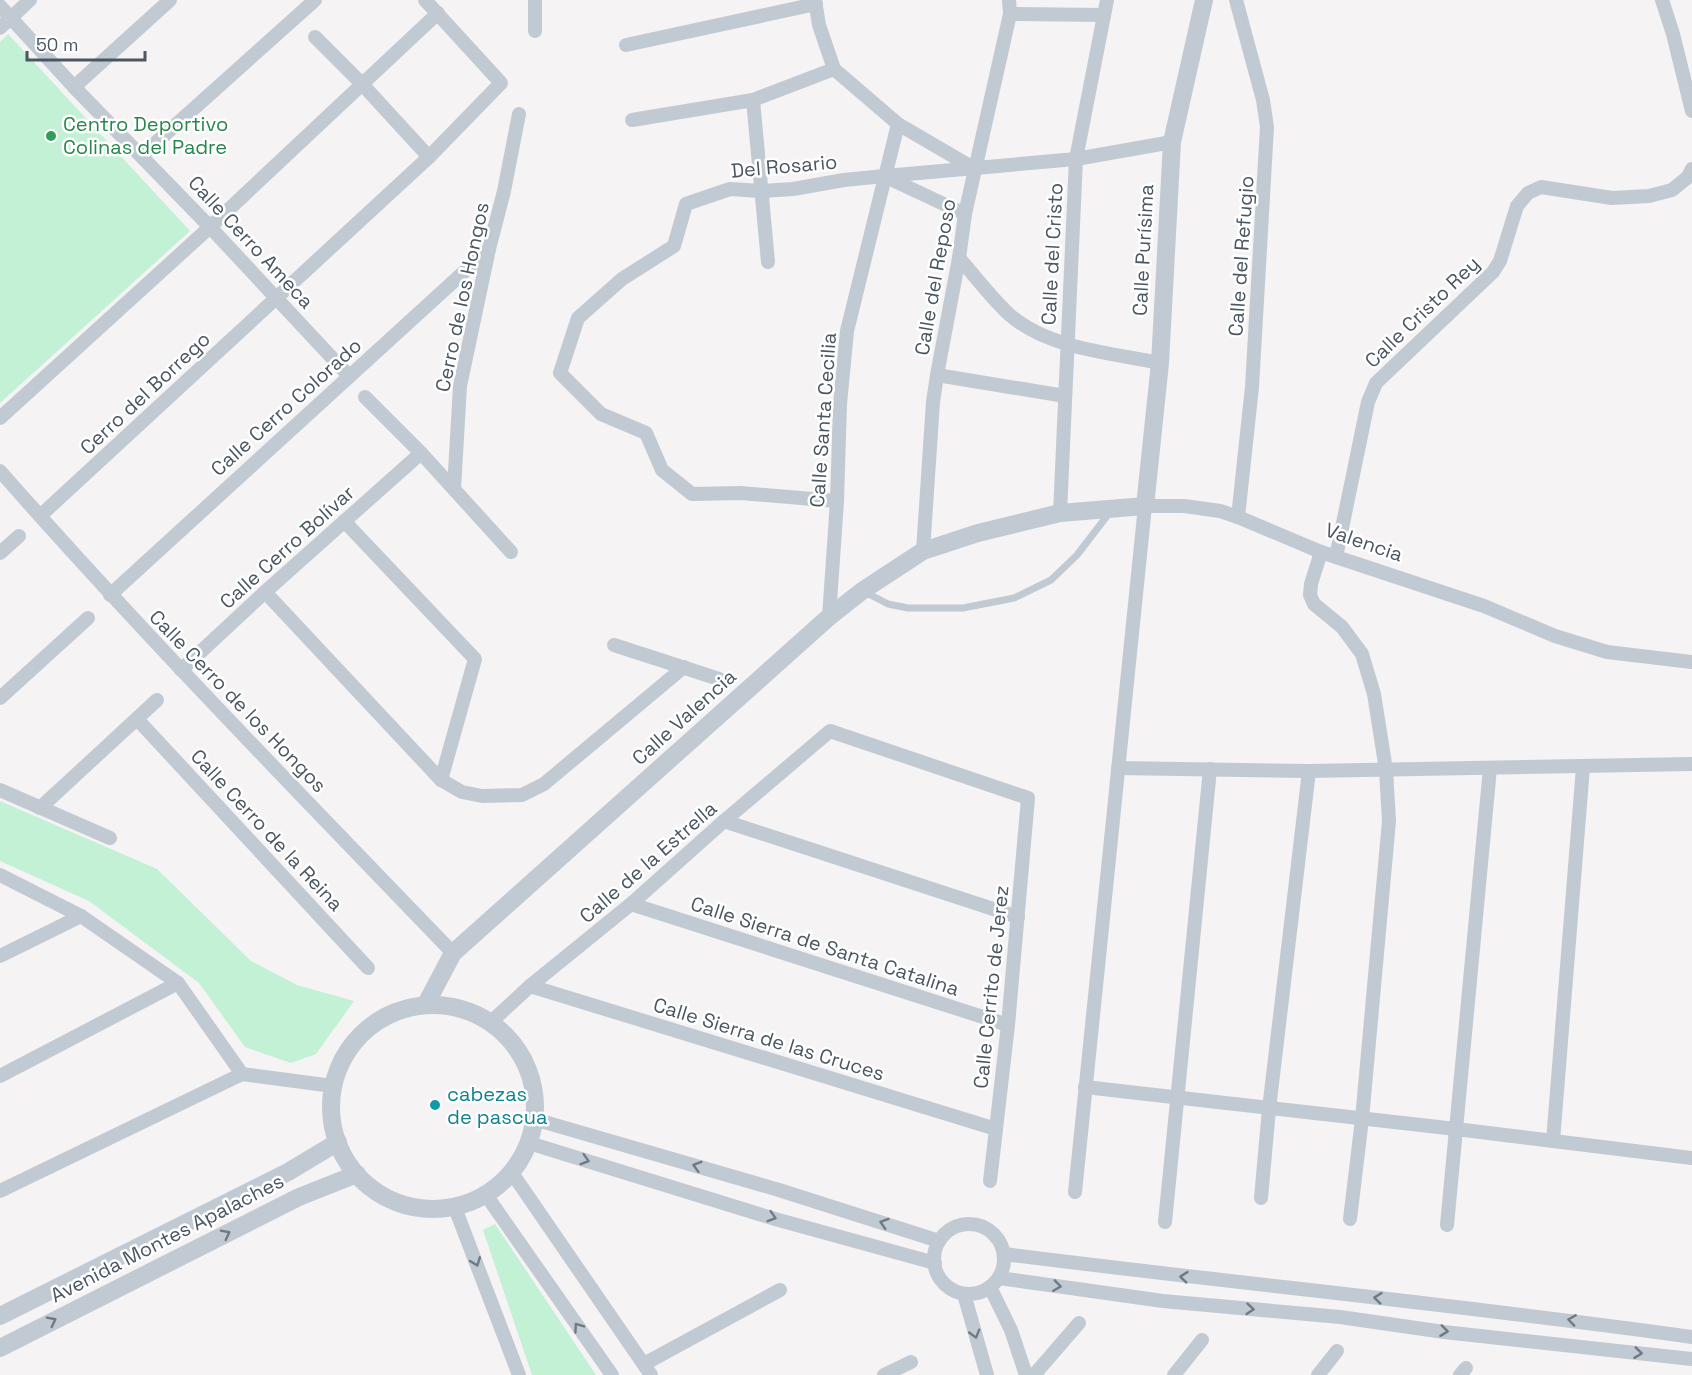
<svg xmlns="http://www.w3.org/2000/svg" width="1692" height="1375" font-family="'Space Grotesk',sans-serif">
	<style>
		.green { fill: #c3f1d5 }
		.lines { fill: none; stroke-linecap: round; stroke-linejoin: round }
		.service { stroke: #c1cad2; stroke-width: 7 }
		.minor { stroke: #c1cad2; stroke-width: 14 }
		.tertiary { stroke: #c1cad2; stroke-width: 18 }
		.oneway { stroke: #6e7983 }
		.leisure-dot { fill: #2e9e5b; stroke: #fff; stroke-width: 2 }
		.culture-dot { fill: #0f9aa8; stroke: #fff; stroke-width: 2 }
		.labels { text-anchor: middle; stroke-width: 5; stroke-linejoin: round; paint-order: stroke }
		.leisure-label { font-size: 20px; fill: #27864d; stroke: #fff; text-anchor: start }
		.street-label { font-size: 20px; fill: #4a5661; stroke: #fff }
		.culture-label { font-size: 20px; fill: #0d838f; stroke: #fff; text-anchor: start }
	</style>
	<rect width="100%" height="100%" fill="#f5f3f3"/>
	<g class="green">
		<polygon points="8,34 190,231 0,403 0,42"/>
		<polygon points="0,801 157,869 251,961 297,985 354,1001 316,1054 291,1063 245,1047 199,983 89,901 0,861"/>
		<polygon points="495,1224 596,1375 532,1375 483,1230"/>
	</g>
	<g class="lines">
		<polyline class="service" points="865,592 888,604 908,608 963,608 1014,598 1051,580 1077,555 1110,512"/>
		<g class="minor">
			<polyline points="815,0 819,25 834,69 898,124 975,169"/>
			<polyline points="1236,0 1263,100 1267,127 1252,387 1238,517"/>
			<polyline points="1662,0 1673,34 1692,111"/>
			<polyline points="0,6 74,87 210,227 349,376"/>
			<polyline points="1010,14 1104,15"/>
			<polyline points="0,28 30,0"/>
			<polyline points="535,31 535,0"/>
			<polyline points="315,37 362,84 429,157"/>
			<polyline points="626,45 816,4"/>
			<polyline points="74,87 170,0"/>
			<polyline points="632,120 753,100"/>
			<polyline points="141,156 315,0"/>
			<polyline points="885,176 1076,159 1172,142"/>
			<path d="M959 258C976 277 992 299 1011 316 1050 349 1112 353 1160 363"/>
			<polyline points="768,262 753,100 834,69"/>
			<polyline points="937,375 1065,396"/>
			<polyline points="365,397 421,453 511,552"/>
			<polyline points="0,418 210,227 438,13"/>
			<path d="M0 471C146 637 300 794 453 953"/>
			<polyline points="454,489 460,386 489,249 504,191 519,114"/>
			<polyline points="837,501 740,493 692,494 662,470 646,433 601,414 560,373 578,318 622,279 674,246 686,204 730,189 761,191 793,189 844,180 884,176 965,214"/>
			<polyline points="1060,513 1076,159 1107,0"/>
			<polyline points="40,516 429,157 501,83 425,0"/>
			<polyline points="344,521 475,659 441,780"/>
			<polyline points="923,551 933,402 937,375 959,258 965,214 1010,14 1009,0"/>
			<polyline points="1321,552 1311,584 1310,595 1314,604 1342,627 1362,654 1374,694 1386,770 1389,821 1362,1119 1350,1219"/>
			<polyline points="0,553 19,536"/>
			<polyline points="1336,557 1368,402 1376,383 1493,272 1500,261 1517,206 1528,193 1541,187 1612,198 1649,196 1672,190 1688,177 1692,169"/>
			<polyline points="265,592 441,780 462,792 482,796 522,795 544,784 684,667"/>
			<polyline points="110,595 489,249"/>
			<polyline points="829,617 837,501 840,404 847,331 898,124"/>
			<polyline points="614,645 719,679"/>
			<polyline points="181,670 265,592 421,453"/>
			<polyline points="0,698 88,618"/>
			<polyline points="137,719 368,968"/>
			<polyline points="1118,768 1309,771 1692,764"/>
			<polyline points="0,790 110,838"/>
			<polyline points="40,808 157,700"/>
			<polyline points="724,821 1018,917"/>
			<polyline points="0,875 81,916 178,983 242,1074 333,1086"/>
			<polyline points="631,904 1008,1025"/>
			<polyline points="0,956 81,916"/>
			<polyline points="530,986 996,1129"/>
			<polyline points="491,1022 530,986 631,904 724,821 830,731 1028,798 1008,1025 990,1181"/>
			<polyline points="0,1076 178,983"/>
			<polyline points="1085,1087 1456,1129 1692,1158"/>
			<polyline points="534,1119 779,1190 939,1241"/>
			<polyline points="1553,1141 1583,767"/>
			<polyline points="529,1143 775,1219 935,1263"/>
			<polyline points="512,1173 651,1375"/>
			<polyline points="0,1191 242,1074"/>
			<polyline points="1075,1192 1145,506 1184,506 1220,511 1238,517 1321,552 1484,606 1555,636 1607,652 1692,662"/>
			<polyline points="486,1195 612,1375"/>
			<polyline points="1261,1198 1269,1109 1309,771"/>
			<polyline points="455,1208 519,1375"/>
			<polyline points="1165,1222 1210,769"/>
			<circle cx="969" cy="1259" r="35"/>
			<polyline points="1447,1225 1490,768"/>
			<path d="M1004 1254C1233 1283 1463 1305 1692 1337"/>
			<polyline points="999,1278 1163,1301 1340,1317 1444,1332 1692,1359"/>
			<polyline points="990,1287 1011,1330 1026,1375"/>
			<polyline points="964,1294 987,1375"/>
			<polyline points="644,1364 780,1290"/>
			<polyline points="884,1375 911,1362"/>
			<polyline points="1034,1375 1079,1323"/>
			<polyline points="1174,1375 1202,1340"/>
			<polyline points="1318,1375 1337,1351"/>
			<polyline points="1460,1375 1466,1368"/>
		</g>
		<g class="tertiary">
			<polyline points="426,1004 453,953 829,617 862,591 923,551 978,533 1060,513 1145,506 1160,363 1172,142 1204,0"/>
			<circle cx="433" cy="1107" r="102"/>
			<polyline points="0,1316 288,1172 338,1142"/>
			<polyline points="0,1348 299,1197 357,1174"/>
		</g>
	</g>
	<defs><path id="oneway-chevron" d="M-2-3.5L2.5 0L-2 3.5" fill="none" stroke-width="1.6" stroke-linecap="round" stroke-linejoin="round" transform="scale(1.5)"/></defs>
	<g class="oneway">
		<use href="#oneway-chevron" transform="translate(585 1160) rotate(17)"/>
		<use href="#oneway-chevron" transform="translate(697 1166) rotate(-164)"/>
		<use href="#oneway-chevron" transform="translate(772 1217) rotate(17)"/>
		<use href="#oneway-chevron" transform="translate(884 1223) rotate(-162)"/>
		<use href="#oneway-chevron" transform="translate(226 1234) rotate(-27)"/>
		<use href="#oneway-chevron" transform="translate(476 1262) rotate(69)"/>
		<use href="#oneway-chevron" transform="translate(1184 1277) rotate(-174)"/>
		<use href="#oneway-chevron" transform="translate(1057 1286) rotate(8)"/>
		<use href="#oneway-chevron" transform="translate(1378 1298) rotate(-174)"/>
		<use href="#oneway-chevron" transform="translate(1250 1309) rotate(5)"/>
		<use href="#oneway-chevron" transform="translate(1572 1320) rotate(-172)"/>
		<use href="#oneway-chevron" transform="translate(52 1321) rotate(-27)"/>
		<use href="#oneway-chevron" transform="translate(578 1327) rotate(-125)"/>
		<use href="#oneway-chevron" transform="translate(1444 1331) rotate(7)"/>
		<use href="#oneway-chevron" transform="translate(975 1334) rotate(74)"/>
		<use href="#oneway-chevron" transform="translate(1638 1353) rotate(7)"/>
	</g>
	<circle class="leisure-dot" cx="51" cy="136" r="6"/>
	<circle class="culture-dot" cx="435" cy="1105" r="6"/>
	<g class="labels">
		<g class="leisure-label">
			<text x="63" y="131">Centro Deportivo<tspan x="63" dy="23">Colinas del Padre</tspan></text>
		</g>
		<g class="street-label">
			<text transform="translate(784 166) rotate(-5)" y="7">Del Rosario</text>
			<text transform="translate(251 242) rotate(47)" y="7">Calle Cerro Ameca</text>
			<text transform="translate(1143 250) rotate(-87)" y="7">Calle Purísima</text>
			<text transform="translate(1052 254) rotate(-87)" y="7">Calle del Cristo</text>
			<text transform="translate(1241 256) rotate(-86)" y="7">Calle del Refugio</text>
			<text transform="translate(935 277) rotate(-80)" y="7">Calle del Reposo</text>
			<text transform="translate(462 297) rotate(-78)" y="7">Cerro de los Hongos</text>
			<text transform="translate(1422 312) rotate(-44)" y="7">Calle Cristo Rey</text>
			<text transform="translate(145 393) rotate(-43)" y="7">Cerro del Borrego</text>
			<text transform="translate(286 407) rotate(-42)" y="7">Calle Cerro Colorado</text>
			<text transform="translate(823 420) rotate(-86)" y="7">Calle Santa Cecilia</text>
			<text transform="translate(1364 542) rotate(19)" y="7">Valencia</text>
			<text transform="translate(287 547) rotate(-42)" y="7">Calle Cerro Bolívar</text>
			<text transform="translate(238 701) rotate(46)" y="7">Calle Cerro de los Hongos</text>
			<text transform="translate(684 717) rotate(-42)" y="7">Calle Valencia</text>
			<text transform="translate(267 830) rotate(47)" y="7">Calle Cerro de la Reina</text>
			<text transform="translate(648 862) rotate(-41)" y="7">Calle de la Estrella</text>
			<text transform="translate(825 946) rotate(18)" y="7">Calle Sierra de Santa Catalina</text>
			<text transform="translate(991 987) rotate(-84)" y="7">Calle Cerrito de Jerez</text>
			<text transform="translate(769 1039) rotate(17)" y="7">Calle Sierra de las Cruces</text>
			<text transform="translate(167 1238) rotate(-27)" y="7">Avenida Montes Apalaches</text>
		</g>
		<g class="culture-label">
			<text x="447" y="1101">cabezas<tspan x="447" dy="23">de pascua</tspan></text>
		</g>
	</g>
	<path d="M27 51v9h118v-9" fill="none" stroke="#4a5661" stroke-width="3"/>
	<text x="36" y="51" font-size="18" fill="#4a5661" stroke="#ffffff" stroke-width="4.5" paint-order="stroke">50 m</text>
</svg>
